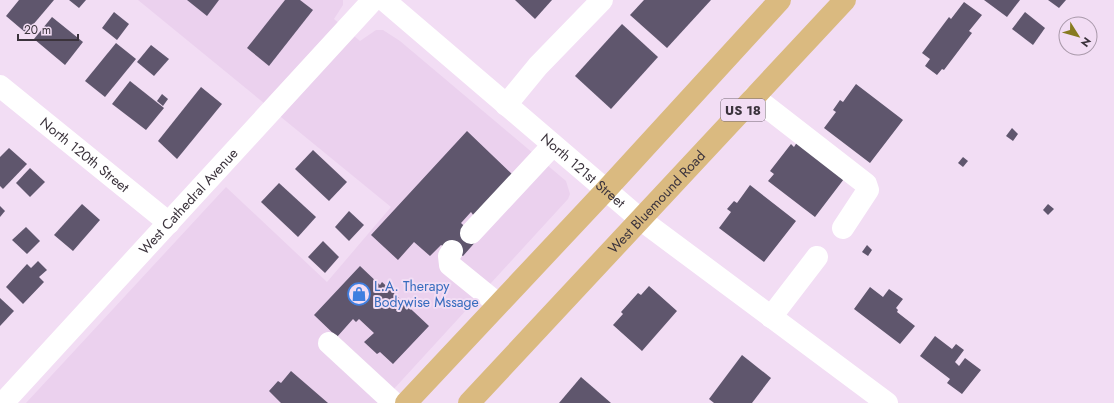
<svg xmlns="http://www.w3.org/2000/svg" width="1114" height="403" font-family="Jost,sans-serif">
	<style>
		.built { fill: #ebd1ee }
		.building { fill: #5f566d }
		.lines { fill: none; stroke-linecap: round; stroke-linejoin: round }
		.minor { stroke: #fff; stroke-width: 22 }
		.major { stroke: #daba80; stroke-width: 22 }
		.labels { text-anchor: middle; stroke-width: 4; stroke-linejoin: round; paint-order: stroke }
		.shield { fill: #f2ddf4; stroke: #726673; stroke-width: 1 }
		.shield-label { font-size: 13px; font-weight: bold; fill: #3b333c }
		.street-label { font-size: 14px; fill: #3b333c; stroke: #f2ddf4 }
		.shop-label { font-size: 14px; fill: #366cbe; stroke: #f2ddf4; text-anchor: start }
	</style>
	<rect width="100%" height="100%" fill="#f2ddf4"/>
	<polygon class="built" points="138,0 343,0 343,5 334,19 360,41 376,30 383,30 400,41 566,181 570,194 568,199 381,403 26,403 226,187 327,282 391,207"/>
	<g class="building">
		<polygon points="19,0 54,0 26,33 6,16"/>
		<polygon points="69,0 86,0 79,8"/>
		<polygon points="187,0 219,0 207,16"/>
		<polygon points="285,0 300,0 313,10 269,66 247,48"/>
		<polygon points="515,0 552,0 535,19"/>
		<polygon points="644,0 711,0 667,48 630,15"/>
		<polygon points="984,0 1020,0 1007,17"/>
		<polygon points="1048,0 1066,0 1059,8"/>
		<polygon points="964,2 982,15 969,31 972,33 944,70 942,69 937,75 925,66 930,59 922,53 949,17 951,19"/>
		<polygon points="114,12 129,24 117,40 102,28"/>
		<polygon points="1025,12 1045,28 1033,45 1012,29"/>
		<polygon points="52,17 83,42 65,65 34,39"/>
		<polygon points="622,24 658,57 611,109 575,76"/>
		<polygon points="116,43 136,59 105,97 85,81"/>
		<polygon points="151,45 169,59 154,76 137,62"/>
		<polygon points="130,81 164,108 146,130 112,104"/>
		<polygon points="856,84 903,120 870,163 824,128 836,112 833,110 840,100 843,102"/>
		<polygon points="201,87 222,104 177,159 158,141"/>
		<polygon points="162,94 168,99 163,106 157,101"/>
		<polygon points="1012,128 1018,134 1013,141 1006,136"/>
		<polygon points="467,131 515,177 476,219 471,212 461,223 478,239 463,256 441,245 430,256 414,242 398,260 371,235"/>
		<polygon points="799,139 847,175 815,217 768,181 774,174 770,171 791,144 794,147"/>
		<polygon points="9,148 27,164 3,189 0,186 0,157"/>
		<polygon points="313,150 347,182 329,201 295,169"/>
		<polygon points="963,157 968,161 963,167 958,163"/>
		<polygon points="30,168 45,182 30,197 16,183"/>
		<polygon points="279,183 316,217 298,237 261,202"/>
		<polygon points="750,185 796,221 764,262 719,228 731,212 727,209 734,201 737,203"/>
		<polygon points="82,204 100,220 73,251 54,235"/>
		<polygon points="1048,204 1054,209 1048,215 1043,210"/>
		<polygon points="0,206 5,211 0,217"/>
		<polygon points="349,211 364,225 349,241 335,227"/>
		<polygon points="26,227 40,241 27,254 12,240"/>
		<polygon points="323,241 339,257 325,273 308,257"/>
		<polygon points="867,245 872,250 868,256 862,252"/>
		<polygon points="38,261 47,270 39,277 44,282 23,304 6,287 27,264 31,268"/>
		<polygon points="360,266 380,285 382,282 429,326 393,364 380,352 377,354 364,342 374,333 359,319 356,322 353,319 337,337 314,315"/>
		<polygon points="649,286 677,311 642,351 613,325 623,314 621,312 638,293 641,295"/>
		<polygon points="870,287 883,297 889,289 903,299 896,308 898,310 897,312 915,326 900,344 854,309"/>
		<polygon points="0,298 14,311 0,326"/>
		<polygon points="935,336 952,349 956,344 964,350 955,362 959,366 965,358 981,370 962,394 947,383 950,379 920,356"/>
		<polygon points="742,355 771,378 752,403 714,403 709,399"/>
		<polygon points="291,371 328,403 281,403 269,391 278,381 281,383"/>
		<polygon points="581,377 611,403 559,403"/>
	</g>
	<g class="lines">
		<g class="minor">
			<path id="s1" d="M384 0 640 219 887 403"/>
			<path id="s2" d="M0 86 169 223"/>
			<polyline points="754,97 866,184 868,190 843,228"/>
			<polyline points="506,105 538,66 602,0"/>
			<polyline points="471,233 553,145"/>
			<polyline points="452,251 449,256 450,265 498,304"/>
			<polyline points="771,317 817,257"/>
			<polyline points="329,343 394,403"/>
			<path id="s3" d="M3 403 373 0"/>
		</g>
		<g class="major">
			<polyline points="406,403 606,190 780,0"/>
			<path id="s4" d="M469 403 845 0"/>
		</g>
	</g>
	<defs>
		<g id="shop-ring" transform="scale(1.15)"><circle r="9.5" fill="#f2ddf4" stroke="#3f7fe0" stroke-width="1.5"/><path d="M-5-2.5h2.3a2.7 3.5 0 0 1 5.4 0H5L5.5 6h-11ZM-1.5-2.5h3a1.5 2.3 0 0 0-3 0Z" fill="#3f7fe0"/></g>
	</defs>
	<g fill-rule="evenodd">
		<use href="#shop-ring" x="359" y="294"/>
	</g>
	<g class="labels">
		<rect class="shield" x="721" y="99" width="44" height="22" rx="3"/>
		<g class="shield-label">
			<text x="743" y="115">US 18</text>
		</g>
		<g class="street-label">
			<text dy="5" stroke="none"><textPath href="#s2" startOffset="109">North 120th Street</textPath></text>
			<text dy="5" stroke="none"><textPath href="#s1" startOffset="262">North 121st Street</textPath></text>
			<text dy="5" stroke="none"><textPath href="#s3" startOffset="274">West Cathedral Avenue</textPath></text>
			<text dy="5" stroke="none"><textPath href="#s4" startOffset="275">West Bluemound Road</textPath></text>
		</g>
		<g class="shop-label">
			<text x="374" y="291">L.A. Therapy<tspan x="374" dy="16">Bodywise Mssage</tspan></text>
		</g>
	</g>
	<g transform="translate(1078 36) rotate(127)"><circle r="19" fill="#f2ddf4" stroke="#a999aa"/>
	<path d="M0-3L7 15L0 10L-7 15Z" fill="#877b20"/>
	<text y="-6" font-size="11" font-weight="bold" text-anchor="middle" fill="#3b333c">N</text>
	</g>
	<path d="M18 34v6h60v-6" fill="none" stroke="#3b333c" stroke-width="2"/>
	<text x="24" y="34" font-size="12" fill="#3b333c" stroke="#f2ddf4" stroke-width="3" paint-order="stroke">20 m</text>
</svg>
